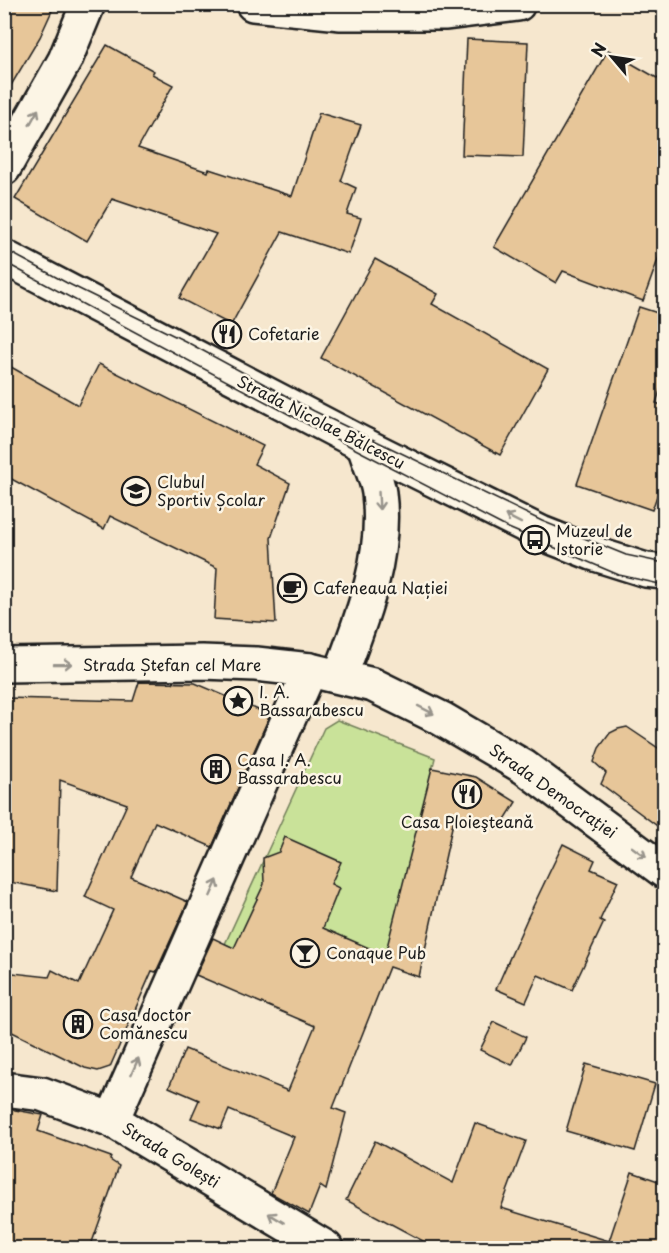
<svg xmlns="http://www.w3.org/2000/svg" width="669" height="1253" font-family="'Playpen Sans',sans-serif">
	<style>
		.green { fill: #c9e299; stroke: #727f5a; stroke-width: 1.5 }
		.building { fill: #e7c699; stroke: #1c1c1c; stroke-width: 1.5 }
		.lines { fill: none; stroke-linecap: round; stroke-linejoin: round }
		.street-casing { stroke: #1c1c1c; stroke-width: 38 }
		.secondary-casing { stroke: #1c1c1c; stroke-width: 38 }
		.street { stroke: #fcf5e5; stroke-width: 33 }
		.secondary { stroke: #fcf5e5; stroke-width: 33 }
		.tram { stroke: #1c1c1c; stroke-width: 1.5 }
		.oneway { stroke: #97938b }
		.labels { text-anchor: middle; stroke-width: 5; stroke-linejoin: round; paint-order: stroke }
		.poi-label { font-size: 16px; fill: #1c1c1c; stroke: #fcf5e5; text-anchor: start }
		.street-label { font-size: 16px; fill: #1c1c1c; stroke: #fcf5e5 }
	</style>
	<rect width="100%" height="100%" fill="#f6e7ce"/>
	<filter id="ink" filterUnits="userSpaceOnUse"><feTurbulence type="fractalNoise" baseFrequency=".0167" numOctaves="2"/><feDisplacementMap in="SourceGraphic" scale="12" xChannelSelector="R" yChannelSelector="G"/><feConvolveMatrix kernelMatrix="1 2 1 2 8 2 1 2 1" color-interpolation-filters="sRGB"/></filter>
	<g filter="url(#ink)">
		<polygon class="green" points="337,720 435,758 372,1011 225,944 324,728"/>
		<g class="building">
			<polygon points="4,4 55,4 40,37 4,97"/>
			<polygon points="467,39 528,42 523,157 462,155"/>
			<polygon points="107,45 154,71 152,74 173,85 138,148 208,172 209,169 292,196 319,113 361,125 341,181 356,188 347,214 361,218 349,254 282,232 231,325 179,298 216,234 112,199 87,241 15,199"/>
			<polygon points="608,50 664,82 664,243 643,301 563,271 556,283 494,247"/>
			<polygon points="375,259 438,294 432,304 548,369 500,455 321,358"/>
			<polygon points="639,307 664,315 664,378 656,403 664,406 664,476 652,510 577,484"/>
			<polygon points="4,363 78,405 99,364 263,446 254,464 290,483 271,538 276,623 214,619 217,568 110,516 104,529 4,475"/>
			<polygon points="139,682 195,683 270,715 212,847 155,822 131,877 188,902 156,972 152,971 110,1067 98,1071 85,1068 4,1028 4,972 49,977 52,970 79,984 113,910 85,897 127,804 60,780 57,891 4,881 4,698 133,701"/>
			<polygon points="627,727 664,752 664,831 601,784 606,773 594,762 599,748 610,733 618,729"/>
			<polygon points="432,768 476,777 516,802 499,829 454,818 419,977 389,967 333,1108 346,1113 326,1190 320,1186 309,1214 271,1193 294,1137 229,1110 221,1129 191,1118 199,1100 169,1087 185,1049 288,1091 315,1026 196,975 213,938 234,948 264,884 263,858 279,852 285,837 341,862 331,884 339,888 323,928 385,955"/>
			<polygon points="563,844 595,860 591,869 618,881 600,920 604,922 572,990 538,975 526,1002 496,989 527,919"/>
			<polygon points="494,1022 526,1037 512,1065 480,1050"/>
			<polygon points="586,1064 655,1084 635,1151 566,1131"/>
			<polygon points="4,1108 43,1115 38,1131 111,1157 110,1160 119,1166 90,1248 4,1248"/>
			<polygon points="475,1123 526,1141 501,1208 609,1241 632,1172 664,1183 664,1231 659,1248 436,1248 346,1200 375,1141 453,1183"/>
		</g>
		<g class="lines">
			<g class="street-casing">
				<g id="street">
					<polyline points="253,4 341,13 446,13 518,4"/>
					<polyline points="4,1089 42,1094 112,1120 326,1248"/>
					<polyline points="112,1120 310,670"/>
				</g>
			</g>
			<g class="secondary-casing">
				<g id="secondary">
					<polyline points="4,168 65,60 88,4"/>
					<polyline points="4,257 364,445 541,533 592,553 646,570 664,572"/>
					<polyline points="4,665 202,662 256,664 310,670 373,685 442,719 524,767 664,871"/>
					<path d="M340 676C362 618 387 556 379 493 377 477 368 461 364 445"/>
				</g>
			</g>
			<use href="#street" class="street"/>
			<use href="#secondary" class="secondary"/>
			<g class="tram">
				<polyline points="4,249 67,283 185,341 314,411 542,521 626,555 664,563"/>
				<polyline points="4,262 309,425 506,527 619,575 664,585"/>
			</g>
		</g>
		<defs><path id="oneway-shaft" d="M-6 0H5M1.5-3L5.5 0L1.5 3" fill="none" stroke-width="1.6" stroke-linecap="round" stroke-linejoin="round" transform="scale(1.5)"/></defs>
		<g class="oneway">
			<use href="#oneway-shaft" transform="translate(34 117) rotate(-61)"/>
			<use href="#oneway-shaft" transform="translate(379 501) rotate(87)"/>
			<use href="#oneway-shaft" transform="translate(513 519) rotate(-153)"/>
			<use href="#oneway-shaft" transform="translate(63 664) rotate(-1)"/>
			<use href="#oneway-shaft" transform="translate(426 710) rotate(27)"/>
			<use href="#oneway-shaft" transform="translate(639 852) rotate(36)"/>
			<use href="#oneway-shaft" transform="translate(214 888) rotate(-66)"/>
			<use href="#oneway-shaft" transform="translate(135 1066) rotate(-66)"/>
			<use href="#oneway-shaft" transform="translate(276 1218) rotate(-149)"/>
		</g>
	</g>
	<defs>
		<g id="restaurant-ring" transform="scale(1.5)"><circle r="9.5" fill="#fcf5e5" stroke="#1c1c1c" stroke-width="1.5"/><path d="M-5-6h1v4h1v-4h1v4h1v-4h1v5L-1.5 .5V6h-2V.5L-5-1ZM5-6V6H3V1.5H1.5Q1.5-4 5-6Z" fill="#1c1c1c"/></g>
		<g id="school-ring" transform="scale(1.5)"><circle r="9.5" fill="#fcf5e5" stroke="#1c1c1c" stroke-width="1.5"/><path d="M0-5L7-2L0 1L-7-2ZM-4 1L0 2.5L4 1V4Q0 6-4 4Z" fill="#1c1c1c"/></g>
		<g id="bus-ring" transform="scale(1.5)"><circle r="9.5" fill="#fcf5e5" stroke="#1c1c1c" stroke-width="1.5"/><path d="M-5-6H5V4H4V6H2V4H-2V6H-4V4H-5ZM-3.5-4V0h7V-4ZM-3.5 1.2v1.5H-2V1.2ZM2 1.2v1.5H3.5V1.2Z" fill="#1c1c1c"/></g>
		<g id="cafe-ring" transform="scale(1.5)"><circle r="9.5" fill="#fcf5e5" stroke="#1c1c1c" stroke-width="1.5"/><path d="M-5.5-4.5H6V0H3Q3 3.5 0 3.5H-2.5Q-5.5 3.5-5.5 0ZM3-3.2v2h1.7v-2ZM-6 4.5H4V6H-6Z" fill="#1c1c1c"/></g>
		<g id="sight-ring" transform="scale(1.5)"><circle r="9.5" fill="#fcf5e5" stroke="#1c1c1c" stroke-width="1.5"/><path d="M0-6L1.8-2.2L6-1.7L2.9 1.2L3.7 5.4L0 3.3L-3.7 5.4L-2.9 1.2L-6-1.7L-1.8-2.2Z" fill="#1c1c1c"/></g>
		<g id="building-ring" transform="scale(1.5)"><circle r="9.5" fill="#fcf5e5" stroke="#1c1c1c" stroke-width="1.5"/><path d="M-4-6H4V6H1V3H-1V6H-4ZM-2.5-4.3h1.7v1.8h-1.7ZM.8-4.3h1.7v1.8H.8ZM-2.5-1h1.7V.8h-1.7ZM.8-1h1.7V.8H.8Z" fill="#1c1c1c"/></g>
		<g id="bar-ring" transform="scale(1.5)"><circle r="9.5" fill="#fcf5e5" stroke="#1c1c1c" stroke-width="1.5"/><path d="M-6-5H6L.8 .8V4.5H3.5V6h-7V4.5H-.8V.8Z" fill="#1c1c1c"/></g>
	</defs>
	<g fill-rule="evenodd">
		<use href="#restaurant-ring" x="227" y="334"/>
		<use href="#school-ring" x="136" y="491"/>
		<use href="#bus-ring" x="535" y="540"/>
		<use href="#cafe-ring" x="292" y="588"/>
		<use href="#sight-ring" x="238" y="701"/>
		<use href="#building-ring" x="216" y="769"/>
		<use href="#restaurant-ring" x="467" y="794"/>
		<use href="#bar-ring" x="305" y="953"/>
		<use href="#building-ring" x="78" y="1024"/>
	</g>
	<g class="labels">
		<g class="poi-label">
			<text x="248" y="340">Cofetarie</text>
			<text x="157" y="488">Clubul<tspan x="157" dy="18">Sportiv Școlar</tspan></text>
			<text x="556" y="537">Muzeul de<tspan x="556" dy="18">Istorie</tspan></text>
			<text x="313" y="594">Cafeneaua Nației</text>
			<text x="259" y="698">I. A.<tspan x="259" dy="18">Bassarabescu</tspan></text>
			<text x="237" y="766">Casa I. A.<tspan x="237" dy="18">Bassarabescu</tspan></text>
			<text x="467" y="828" text-anchor="middle">Casa Ploieşteană</text>
			<text x="326" y="959">Conaque Pub</text>
			<text x="99" y="1021">Casa doctor<tspan x="99" dy="18">Comănescu</tspan></text>
		</g>
		<g class="street-label">
			<text transform="translate(321 422) rotate(27)" y="6">Strada Nicolae Bălcescu</text>
			<text x="172" y="671">Strada Ștefan cel Mare</text>
			<text transform="translate(553 791) rotate(35)" y="6">Strada Democrației</text>
			<text transform="translate(171 1155) rotate(31)" y="6">Strada Golești</text>
		</g>
	</g>
	<rect width="669" height="1253" fill="none" stroke="#fcf5e5" stroke-width="24"/>
	<rect x="12" y="12" width="645" height="1229" fill="none" stroke="#1c1c1c" stroke-width="2" filter="url(#ink)"/>
	<g transform="translate(612 57) rotate(299)" stroke="#fcf5e5" stroke-width="4.5" paint-order="stroke">
	<path d="M0-4.5L10 22L0 15L-10 22Z" fill="#1c1c1c"/>
	<text y="-9" font-size="16" font-weight="bold" text-anchor="middle" fill="#1c1c1c">N</text>
	</g>
</svg>
